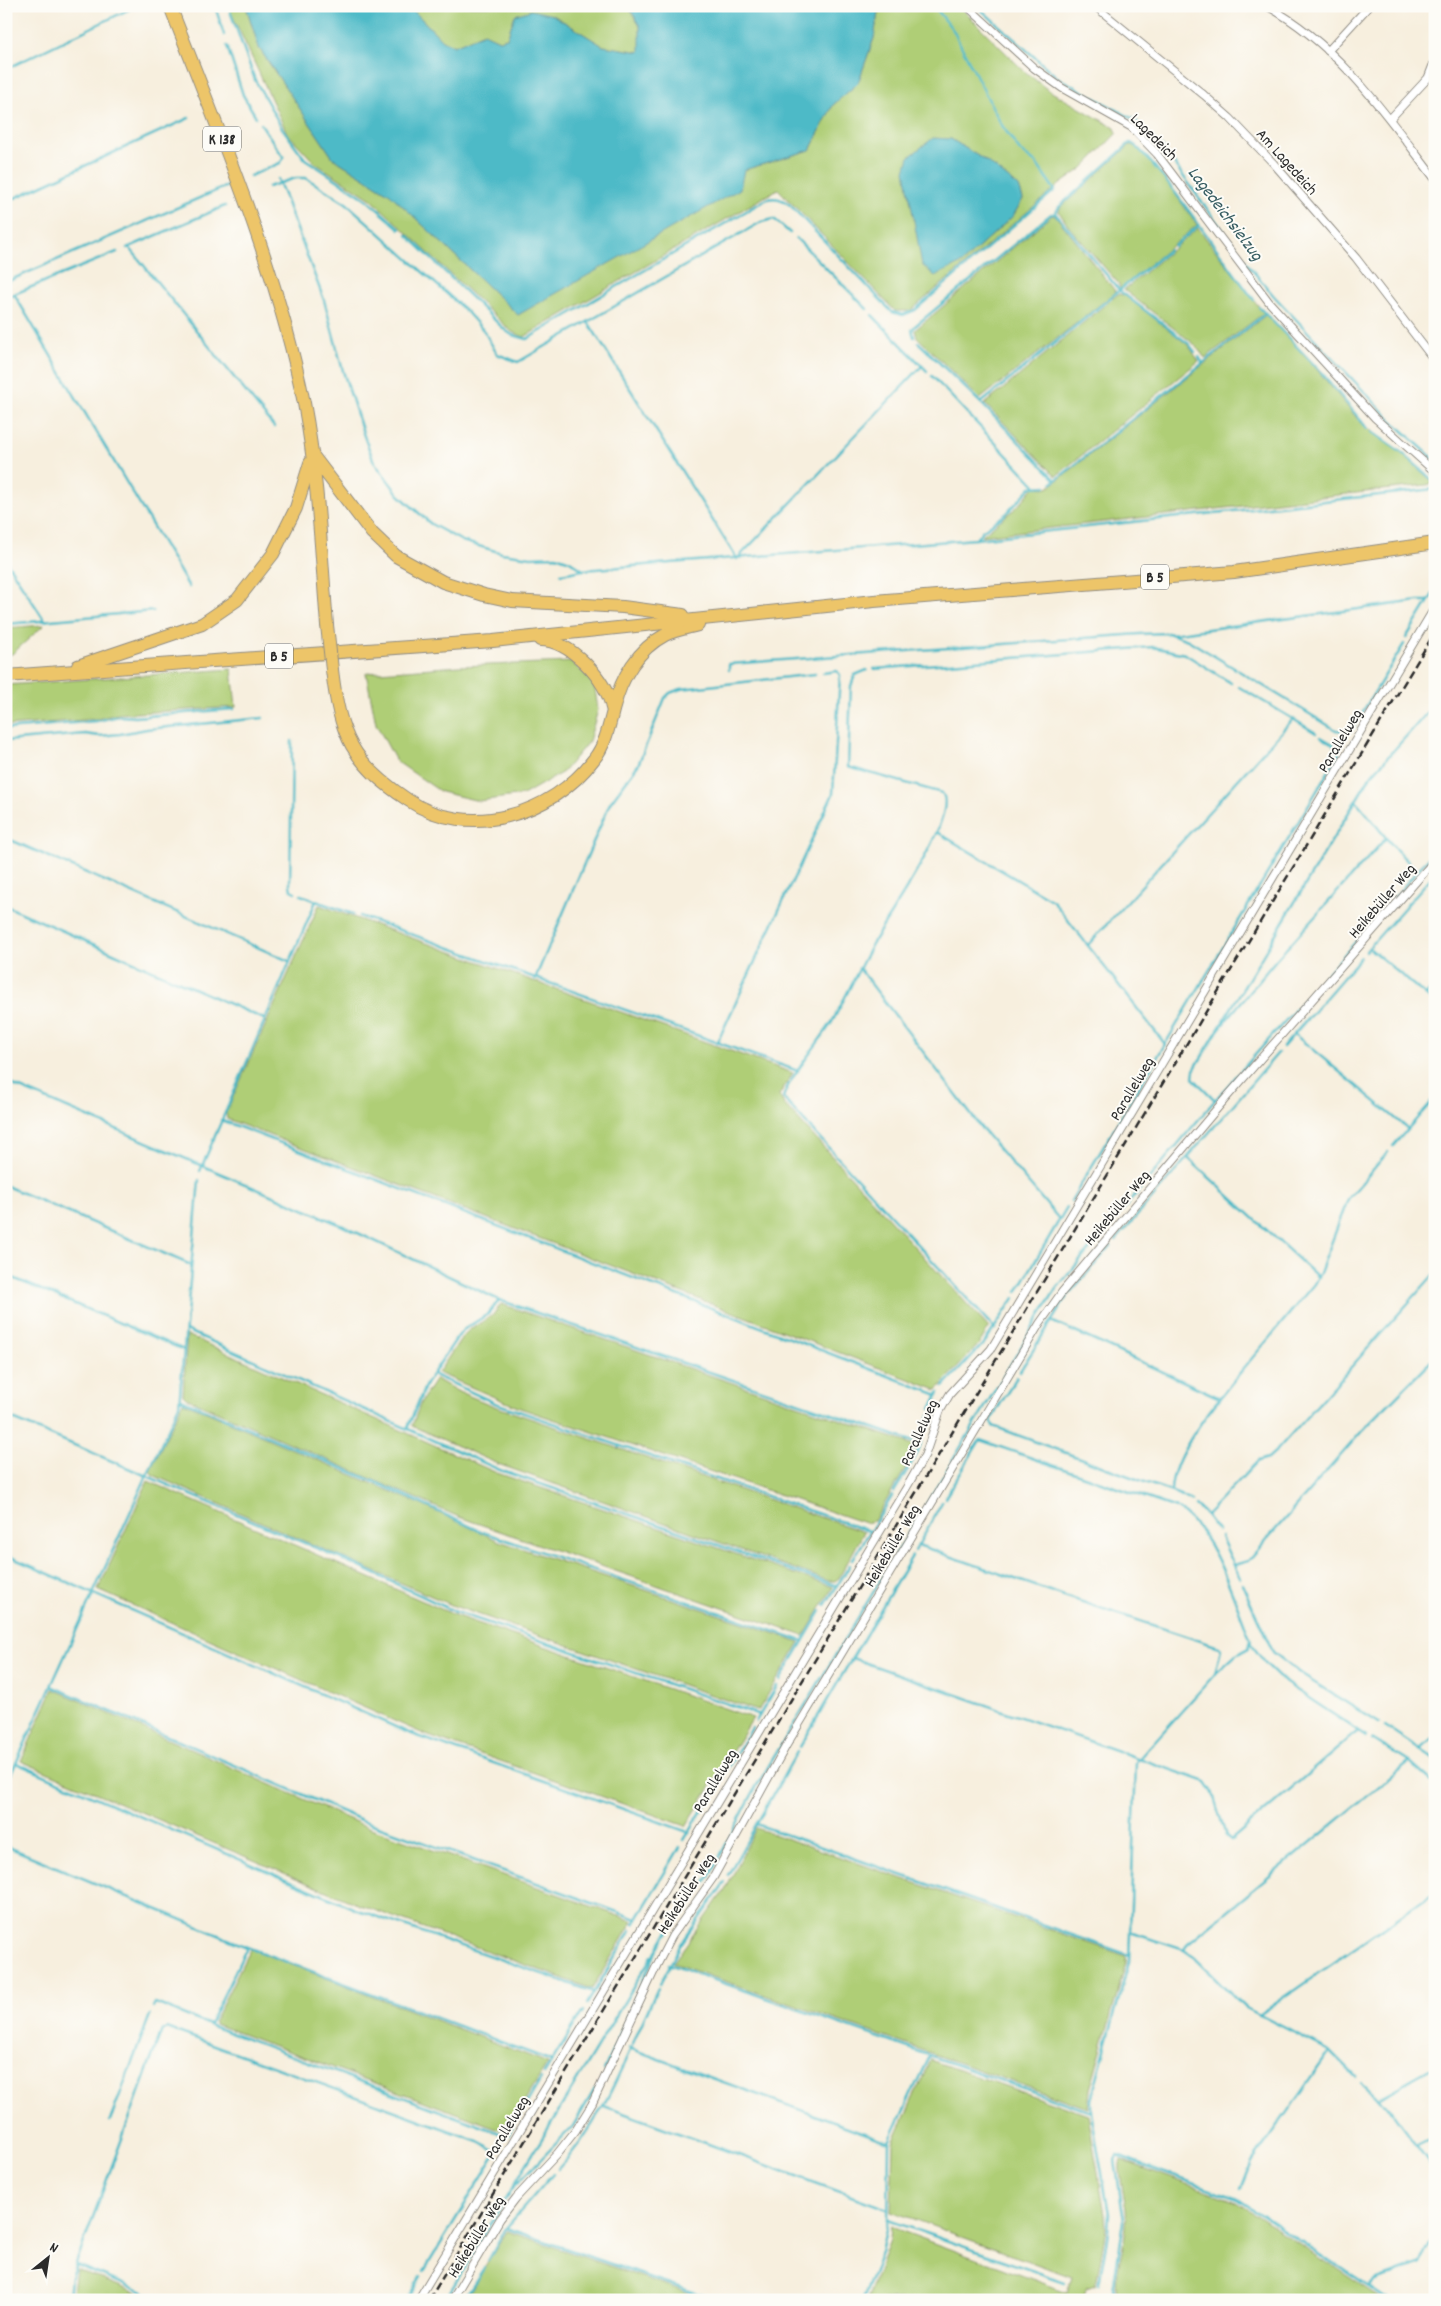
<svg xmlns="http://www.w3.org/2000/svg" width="1441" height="2306" font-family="Dekko,sans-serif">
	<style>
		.green { fill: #afce76; stroke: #6d7c50; fill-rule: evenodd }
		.water { fill: #4dbac7; stroke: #3c7279 }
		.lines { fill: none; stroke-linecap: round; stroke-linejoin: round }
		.stream { stroke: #4dbac7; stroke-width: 2.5 }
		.street-casing { stroke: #918d84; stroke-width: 9 }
		.highway-casing { stroke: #918d84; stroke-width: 14 }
		.street { stroke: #fff; stroke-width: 7 }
		.highway { stroke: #edc569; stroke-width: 12 }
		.rail { stroke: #2b2b2b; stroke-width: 2.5; stroke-dasharray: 8 4; stroke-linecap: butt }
		.highway-bridge-casing { stroke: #918d84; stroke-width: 14; stroke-linecap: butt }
		.highway-bridge { stroke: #edc569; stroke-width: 12 }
		.labels { text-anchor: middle; stroke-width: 4; stroke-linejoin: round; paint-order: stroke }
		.shield { fill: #fdfcf7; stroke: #6a6a68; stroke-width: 1 }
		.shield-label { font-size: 15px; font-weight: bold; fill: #2b2b2b }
		.street-label { font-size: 16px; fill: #2b2b2b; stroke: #fdfcf7 }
		.water-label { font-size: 18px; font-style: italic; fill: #375d62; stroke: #fdfcf7 }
	</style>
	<rect width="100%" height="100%" fill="#fdfcf7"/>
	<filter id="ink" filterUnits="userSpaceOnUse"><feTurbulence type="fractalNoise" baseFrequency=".02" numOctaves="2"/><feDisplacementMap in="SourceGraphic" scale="10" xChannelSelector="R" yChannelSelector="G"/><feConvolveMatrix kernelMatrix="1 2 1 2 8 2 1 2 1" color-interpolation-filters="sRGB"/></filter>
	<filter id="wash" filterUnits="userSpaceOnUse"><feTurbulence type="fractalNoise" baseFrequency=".0096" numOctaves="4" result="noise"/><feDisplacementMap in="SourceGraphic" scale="20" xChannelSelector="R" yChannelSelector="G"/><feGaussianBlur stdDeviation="1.12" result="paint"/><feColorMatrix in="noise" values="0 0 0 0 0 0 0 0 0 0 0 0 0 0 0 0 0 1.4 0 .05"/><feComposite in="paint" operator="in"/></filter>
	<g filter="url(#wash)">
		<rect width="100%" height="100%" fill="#f7efde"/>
		<g class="green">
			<path d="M228 6H246L259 48 333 158 390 194 518 315 744 170 810 150 833 105 858 83 874 38 879 6H959L1022 69 1048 90 1115 128 1117 133 1083 168 1059 185 910 311H895L778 189 524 337 512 332 371 199 315 163 287 133ZM951 139 989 163 1019 187 1023 199 1013 216 962 263 935 275Z"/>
			<polygon points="409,6 628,6 640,26 641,52 603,46 553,15 515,15 507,38 499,40 484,33 454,46 442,40"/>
			<path d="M1130 145C1142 143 1188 213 1197 225L1120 289 1119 284 1069 227 1059 212 1060 208Z"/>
			<polygon points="1055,215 1116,292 980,399 917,337 915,330 1051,216"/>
			<polygon points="1198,228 1264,313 1205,358 1194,344 1124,290"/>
			<polygon points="1118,294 1124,295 1188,345 1199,361 1056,476 985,404"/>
			<polygon points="1266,315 1315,367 1360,422 1401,453 1435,484 981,536 1017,507 1034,487 1048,488"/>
			<polygon points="44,625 12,654 6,655 6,628"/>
			<polygon points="571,662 594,682 598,710 589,741 563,772 523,795 479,801 441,792 396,761 376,724 366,673 459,666"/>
			<polygon points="232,669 236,707 118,714 97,719 6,726 6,685"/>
			<polygon points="319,905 793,1073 779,1095 784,1104 989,1328 979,1344 937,1390 227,1119 226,1113"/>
			<polygon points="501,1304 917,1446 915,1453 874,1521 865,1523 520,1408 438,1373 462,1337 470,1329 492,1316"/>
			<polygon points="187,1335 497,1473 833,1587 804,1636 459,1517 186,1398 183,1395"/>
			<polygon points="436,1379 457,1391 494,1406 864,1532 839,1578 835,1581 829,1581 498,1464 412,1426 421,1402"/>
			<polygon points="183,1402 415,1502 499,1541 800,1642 758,1711 454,1606 153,1475 150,1471"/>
			<polygon points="148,1481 457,1616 753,1718 686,1826 426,1735 98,1590"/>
			<polygon points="53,1689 365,1826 633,1921 592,1989 352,1902 21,1761"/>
			<polygon points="756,1828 1126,1956 1126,1963 1090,2089 1088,2108 673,1963 728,1885"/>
			<polygon points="250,1949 548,2063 507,2129 502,2130 215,2024 214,2021"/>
			<polygon points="930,2060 1088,2115 1105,2214 1106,2228 1096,2285 1087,2288 1080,2300 867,2300 890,2240 891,2227 1067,2292 1072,2277 891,2211 893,2143"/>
			<path d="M1121 2160 1237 2202 1383 2300H1122L1116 2290C1116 2263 1129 2237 1126 2209 1125 2199 1117 2167 1121 2160Z"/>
			<polygon points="507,2231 709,2300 465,2300"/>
			<polygon points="76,2269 154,2300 72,2300"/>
		</g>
		<g class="water">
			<polygon points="246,6 409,6 442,40 454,46 484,33 499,40 507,38 515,15 531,10 553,15 603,46 640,52 640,26 628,6 879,6 874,38 858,83 833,105 810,150 744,170 740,189 518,315 390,194 333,158 259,48"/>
			<polygon points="933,138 951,139 989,163 1019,187 1023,199 1013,216 962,263 935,276 922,265 905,171 909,157"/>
		</g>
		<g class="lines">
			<g class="stream">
				<polyline points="215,6 224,35"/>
				<polyline points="934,6 953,30 1001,124 1020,151 1036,163 1054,189"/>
				<polyline points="977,6 1057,77 1135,120 1162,147 1248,265 1274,296 1391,420 1435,460"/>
				<polyline points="230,11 255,80 282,128 305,159 366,199 400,229"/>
				<polyline points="227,46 243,95 256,117"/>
				<polyline points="6,69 136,6"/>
				<polyline points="250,176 280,163 284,158 261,124"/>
				<polyline points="278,179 324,300 343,371 364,436 374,462 399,495 431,524 462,541 502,553 531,557 556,556 570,561 583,570 976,539 1435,489"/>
				<polyline points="268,187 296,178 306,178 346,203 465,310 484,331 497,354 518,362 761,222 774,219 790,233"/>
				<polyline points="6,202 189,118"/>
				<polyline points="1055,213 1120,291 1189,344 1195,352"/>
				<path d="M407 235 505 330 512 335 527 339 767 199C777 197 782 199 790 205L892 312 903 315 915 310 1055 190"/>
				<polyline points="796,238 867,309"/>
				<polyline points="1174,246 1198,226"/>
				<polyline points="129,247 274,427"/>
				<polyline points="127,248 225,206"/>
				<polyline points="6,282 234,183"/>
				<polyline points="14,294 189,587"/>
				<polyline points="7,297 117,252"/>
				<polyline points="1259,307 1321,372 1367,428"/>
				<polyline points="872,315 927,371"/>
				<polyline points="588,322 737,559 922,366"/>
				<path d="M914 337 912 330 915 326 1051 214H1055L1059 207 1130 143C1145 144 1237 279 1254 300"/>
				<polyline points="918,342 981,403 1056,480"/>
				<polyline points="1199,357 1202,362"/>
				<polyline points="932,376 1035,485"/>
				<polyline points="981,403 1169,250"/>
				<polyline points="1372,432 1402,453 1435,482"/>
				<polyline points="1052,483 1266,313"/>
				<polyline points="976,539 982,531 1006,514 1031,487 1046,486"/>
				<polyline points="6,561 45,621"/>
				<polyline points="561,574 583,570"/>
				<polyline points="6,624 153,611"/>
				<polyline points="1171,634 1418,601 1428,601"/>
				<polyline points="1406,638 1435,591"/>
				<polyline points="874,669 1153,647 1185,654 1231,683"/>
				<polyline points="729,670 729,664 1140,634 1168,633 1188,640 1336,730 1351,731 1404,644"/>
				<path d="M867 670 855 675 851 686 848 767 942 793C960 814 885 921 872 944 858 970 846 997 832 1022 821 1040 787 1080 783 1098L995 1329"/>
				<polyline points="1239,687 1293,719"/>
				<polyline points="6,729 97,721 119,716 135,717 234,709"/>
				<polyline points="6,741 85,734 99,736 120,734 147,729 263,718"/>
				<polyline points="292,741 290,885 291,890 295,892"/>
				<path d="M1356 801C1377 824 1393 851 1418 870"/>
				<polyline points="937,832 1053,901 1165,1044"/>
				<polyline points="6,838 289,961"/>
				<polyline points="301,895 316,901"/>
				<polyline points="6,906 264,1019"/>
				<polyline points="360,916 798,1071"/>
				<polyline points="1371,925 1435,850"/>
				<polyline points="1088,945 1293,719 1316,733"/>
				<polyline points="1369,948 1435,1003"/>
				<polyline points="1366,951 1435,873"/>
				<polyline points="859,968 982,1129 1059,1219"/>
				<polyline points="535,979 610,803 638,765 665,698 670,693 681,689 815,674"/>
				<polyline points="1426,995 1435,985"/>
				<polyline points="1219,1029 1275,961 1386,838"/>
				<polyline points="1294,1034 1407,1128"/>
				<polyline points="717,1043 833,794 840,675 837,671 823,673"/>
				<polyline points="1283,1047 1361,957"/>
				<polyline points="6,1082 341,1225 499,1300 920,1444"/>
				<polyline points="1215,1100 1193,1078 1194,1070 1370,777 1435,704"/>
				<polyline points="1430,1104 1435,1108"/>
				<polyline points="221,1120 938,1395"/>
				<polyline points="1393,1146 1435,1098"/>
				<polyline points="1188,1158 1318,1277"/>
				<polyline points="200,1171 316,901 353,914"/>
				<polyline points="6,1186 191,1265"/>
				<polyline points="1071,1201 1339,754 1333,744 1321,737"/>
				<polyline points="1116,1240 1278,1053"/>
				<polyline points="6,1275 184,1350"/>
				<polyline points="1017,1292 1067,1207"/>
				<polyline points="1051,1321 1220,1398"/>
				<polyline points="186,1330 500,1470 837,1586"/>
				<polyline points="1020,1371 1068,1295 1111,1246"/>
				<polyline points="434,1375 495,1403 869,1531"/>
				<polyline points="1017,1377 991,1419 993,1426 1180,1495 1191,1501"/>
				<polyline points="943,1387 985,1342 1014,1298"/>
				<polyline points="180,1399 382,1485 480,1531 803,1641"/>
				<polyline points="931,1409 939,1392"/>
				<polyline points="6,1416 356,1565 456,1612 760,1715"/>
				<polyline points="407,1429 426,1384 456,1339 463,1330 488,1314 499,1300"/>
				<path d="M1171 1491C1171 1451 1228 1388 1253 1357 1274 1333 1294 1308 1314 1284L1320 1273 1348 1199 1388 1152"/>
				<polyline points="894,1492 918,1452 929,1416"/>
				<path d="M945 1498 980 1440 1176 1508C1215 1531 1233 1599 1251 1640L1249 1648 1236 1655 1215 1674 1136 1762 1129 1962 1091 2100V2112L1109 2213 1108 2232 1099 2284"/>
				<polyline points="1195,1505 1206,1515 1218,1531"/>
				<polyline points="1206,1515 1258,1461 1268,1458 1278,1449 1435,1273"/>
				<polyline points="1221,1537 1240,1578"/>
				<polyline points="918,1545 1067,1597 1219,1647 1221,1649 1215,1674"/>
				<polyline points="915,1551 942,1502"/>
				<polyline points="6,1555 409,1733 688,1832"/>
				<polyline points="853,1559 892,1496"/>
				<polyline points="1234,1565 1248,1561 1363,1430 1435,1357"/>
				<polyline points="1242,1584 1273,1652 1302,1675 1379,1723"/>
				<polyline points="825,1605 850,1565"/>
				<polyline points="1251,1644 1266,1664 1286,1683 1366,1736"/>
				<polyline points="852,1658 1206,1782 1212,1791 1226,1836 1231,1840 1358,1731"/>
				<polyline points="780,1680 821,1611"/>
				<polyline points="51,1686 364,1821 637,1919"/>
				<polyline points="756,1721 777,1686"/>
				<polyline points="1385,1726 1435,1759"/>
				<polyline points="1372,1739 1409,1762 1435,1785"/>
				<polyline points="800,1747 912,1556"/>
				<polyline points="1420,1749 1435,1737"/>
				<polyline points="16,1763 355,1909 594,1992"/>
				<polyline points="6,1785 179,1405 199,1180"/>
				<polyline points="756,1824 1129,1955"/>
				<polyline points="684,1840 752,1728"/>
				<polyline points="6,1846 247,1947 552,2061"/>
				<polyline points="728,1875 797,1752"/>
				<polyline points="634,1924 680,1847"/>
				<polyline points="1130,1932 1184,1950 1194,1957 1246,2008 1330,2051 1356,2077"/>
				<polyline points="1184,1950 1187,1944 1409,1762"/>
				<polyline points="669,1964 1091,2112"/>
				<polyline points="660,1984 681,1944 725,1882"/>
				<polyline points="587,2004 631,1930"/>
				<polyline points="153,2007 155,2003 158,2004 209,2025 502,2134 508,2134 541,2079"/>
				<polyline points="1259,2015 1435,1892"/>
				<polyline points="209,2025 247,1947"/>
				<polyline points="629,2048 889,2142"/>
				<polyline points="604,2070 658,1947 674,1922 708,1879 756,1787 1056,1289 1215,1100 1366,930"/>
				<polyline points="544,2074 583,2011"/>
				<polyline points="1361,2083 1393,2113 1435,2171"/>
				<polyline points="1377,2098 1435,2066"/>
				<polyline points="604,2106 887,2209"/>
				<polyline points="110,2121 150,2015"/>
				<polyline points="1417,2144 1435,2135"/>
				<path d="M558 2169C607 2118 627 2052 658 1988"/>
				<polyline points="514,2185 652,1956"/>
				<polyline points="1241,2190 1252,2162 1330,2051"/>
				<polyline points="888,2220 1065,2282"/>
				<polyline points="506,2228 716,2300"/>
				<polyline points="488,2261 506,2228 553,2174"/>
				<polyline points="76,2265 163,2300"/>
				<polyline points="1369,2286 1375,2281 1421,2264 1435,2233"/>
				<polyline points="69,2300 71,2277 162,2030 167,2028 478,2141 493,2149 495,2155 424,2271"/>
				<polyline points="407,2300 421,2276"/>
				<polyline points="445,2300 512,2189 573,2126 595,2089"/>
				<polyline points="463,2300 484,2268"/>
				<polyline points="863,2300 881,2253 888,2220 889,2142 929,2056"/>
				<polyline points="1096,2300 1096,2297"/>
				<polyline points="1119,2300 1113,2289 1124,2221 1115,2160 1117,2156 1238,2199 1388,2300"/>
			</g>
		</g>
	</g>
	<g filter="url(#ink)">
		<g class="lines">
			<g class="street-casing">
				<g id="street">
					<polyline points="967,6 1034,68 1062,88 1131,127 1157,154 1269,302 1375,418 1435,472"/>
					<polyline points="1095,6 1204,95 1230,118 1274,164 1356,258 1435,361"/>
					<path d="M1267 6C1339 45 1387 116 1435 179"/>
					<polyline points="1328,51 1369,6"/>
					<polyline points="1390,119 1428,78 1435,60"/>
					<polyline points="418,2300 908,1485 925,1455 940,1411 950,1394 991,1349 1435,607"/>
					<polyline points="452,2300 500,2219 516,2198 557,2154 576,2130 592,2104 657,1965 672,1936 713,1878 786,1746 1040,1323 1062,1292 1226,1098 1435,860"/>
				</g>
			</g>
			<g class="highway-casing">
				<g id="highway">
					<path d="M170 6C221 137 276 265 304 403 318 476 321 551 327 625"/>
					<polyline points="313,456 372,533 396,556 443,582 484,595 512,601 623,607 683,615"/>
					<path d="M540 640C570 640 607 680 612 708"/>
					<polyline points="78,666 202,624 237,600 273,554 296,508 310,463"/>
					<path d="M332 670C340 736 352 763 408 800 469 841 552 815 594 759 606 744 609 725 614 707 621 678 638 649 665 635 675 630 687 628 698 625"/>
					<polyline points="6,676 493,641 874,601 1234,572 1435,543"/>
				</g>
			</g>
			<use href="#street" class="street"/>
			<use href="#highway" class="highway"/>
			<polyline class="rail" points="429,2300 1435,632"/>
			<g class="highway-bridge-casing">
				<polyline id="highway-bridge" points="327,625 332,670"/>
			</g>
			<use href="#highway-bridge" class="highway-bridge"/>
		</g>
	</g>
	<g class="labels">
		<g class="shield">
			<rect x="203" y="126.5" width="38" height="25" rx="4"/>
			<rect x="1141" y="564.5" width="28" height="25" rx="4"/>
			<rect x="265" y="643.5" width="28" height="25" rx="4"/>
		</g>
		<g class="shield-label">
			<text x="222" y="144">K 138</text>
			<text x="1155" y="582">B 5</text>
			<text x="279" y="661">B 5</text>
		</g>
		<g class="street-label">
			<text transform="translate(1155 136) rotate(45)" y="6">Lagedeich</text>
			<text transform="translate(1288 161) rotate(48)" y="6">Am Lagedeich</text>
			<text transform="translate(1339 740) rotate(-59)" y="6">Parallelweg</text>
			<text transform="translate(1381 900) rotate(-49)" y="6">Heikebüller Weg</text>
			<text transform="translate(1131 1088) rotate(-59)" y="6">Parallelweg</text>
			<text transform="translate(1116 1207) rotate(-50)" y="6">Heikebüller Weg</text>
			<text transform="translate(918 1432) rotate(-66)" y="6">Parallelweg</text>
			<text transform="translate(891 1545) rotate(-59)" y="6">Heikebüller Weg</text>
			<text transform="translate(714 1780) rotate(-59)" y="6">Parallelweg</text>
			<text transform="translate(685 1893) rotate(-57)" y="6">Heikebüller Weg</text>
			<text transform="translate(506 2127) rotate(-59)" y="6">Parallelweg</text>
			<text transform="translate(475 2236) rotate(-58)" y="6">Heikebüller Weg</text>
		</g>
		<g class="water-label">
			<text transform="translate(1226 213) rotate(53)" y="6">Lagedeichsielzug</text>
		</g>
	</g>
	<rect width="1441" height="2306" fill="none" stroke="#fdfcf7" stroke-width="25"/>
	<g transform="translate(48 2258) rotate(30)" stroke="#fdfcf7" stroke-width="4" paint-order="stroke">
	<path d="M0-4L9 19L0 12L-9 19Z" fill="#2b2b2b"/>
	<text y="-8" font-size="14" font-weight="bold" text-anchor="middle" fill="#2b2b2b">N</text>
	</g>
</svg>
